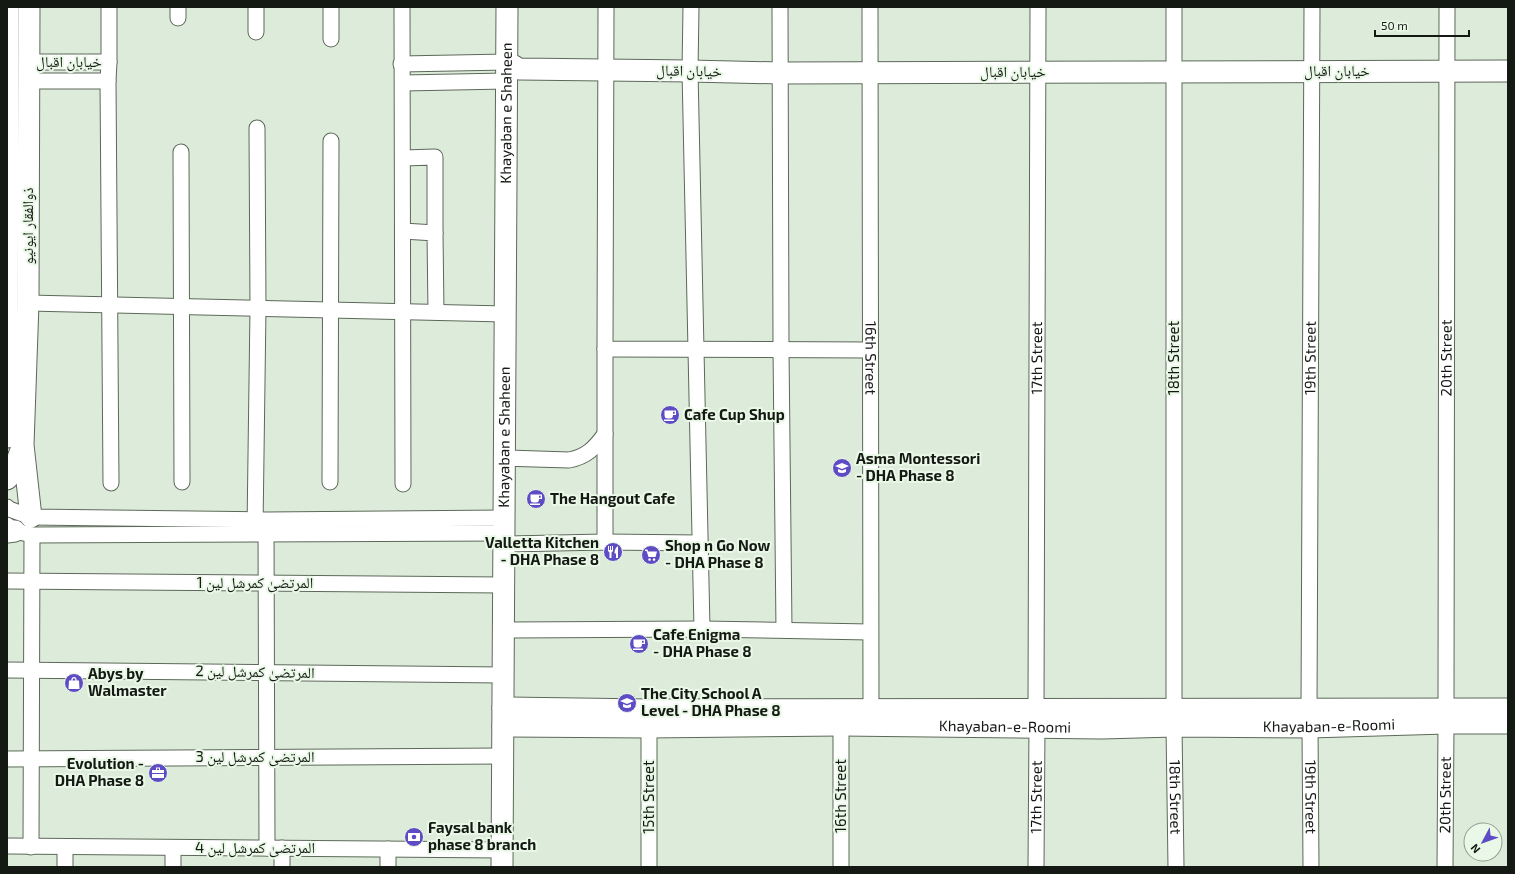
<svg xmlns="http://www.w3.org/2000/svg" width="1515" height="874" font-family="'Exo 2','Noto Naskh Arabic',sans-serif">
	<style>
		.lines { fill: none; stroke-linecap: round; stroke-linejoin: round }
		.street-casing { stroke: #5c6959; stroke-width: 17 }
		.secondary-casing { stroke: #5c6959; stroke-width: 23 }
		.street { stroke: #fff; stroke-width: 15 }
		.secondary { stroke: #fff; stroke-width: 21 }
		.labels { text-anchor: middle; stroke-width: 4; stroke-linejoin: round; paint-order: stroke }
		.street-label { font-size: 15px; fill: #141913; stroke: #eaf9e7 }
		.poi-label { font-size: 15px; font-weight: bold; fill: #141913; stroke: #eaf9e7; text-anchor: start }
	</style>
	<rect width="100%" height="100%" fill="#ddecda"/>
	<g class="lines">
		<g class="street-casing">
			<g id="street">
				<polyline points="109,7 109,62 108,81 111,483"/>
				<polyline points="256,7 256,32"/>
				<polyline points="402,7 403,484"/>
				<polyline points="606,7 605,349 870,350"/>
				<polyline points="691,7 690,71 702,629"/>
				<polyline points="780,7 781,349 784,630"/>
				<path id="s1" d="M870 7 871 709"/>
				<polyline points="178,18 178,7"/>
				<polyline points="331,39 331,7"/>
				<polyline points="28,62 109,62"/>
				<polyline points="401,64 507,62"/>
				<polyline points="28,81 108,81"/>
				<polyline points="403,83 506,81"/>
				<polyline points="181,152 182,482"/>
				<polyline points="403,158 435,157 435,233"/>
				<polyline points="403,231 435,233 436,312"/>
				<polyline points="28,303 505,314"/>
				<polyline points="605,349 605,542"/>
				<path d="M504 458 569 460C586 457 595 448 605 434"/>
				<polyline points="330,482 331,141"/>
				<polyline points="7,507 9,509 31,517 266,520 504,518"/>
				<polyline points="7,525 15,531 32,535 504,533"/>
				<polyline points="266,525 267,848"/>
				<polyline points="255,529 258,308 257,128"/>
				<polyline points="504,544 605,542 700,543"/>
				<polyline points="7,581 503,585"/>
				<polyline points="503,630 702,629 870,632"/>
				<polyline points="7,670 503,675"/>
				<path id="s2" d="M1309 708 1312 7"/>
				<path id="s3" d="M1446 708 1447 7"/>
				<path id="s4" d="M1036 709 1038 7"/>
				<polyline points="1174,709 1174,7"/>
				<polyline points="841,725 841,867"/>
				<path id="s5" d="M1174 726 1176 867"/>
				<polyline points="649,727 649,867"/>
				<path id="s6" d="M1310 727 1311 867"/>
				<polyline points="7,759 503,756"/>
				<polyline points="7,846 502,850"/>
				<polyline points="31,847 32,535"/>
				<polyline points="65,847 65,867"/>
				<polyline points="173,848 173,867"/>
				<polyline points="282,848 282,867"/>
				<polyline points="388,849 388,867"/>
				<path id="s7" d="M1036 867 1037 726"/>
				<path id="s8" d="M1445 867 1446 723"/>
			</g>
		</g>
		<g class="secondary-casing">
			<g id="secondary">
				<polyline points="29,7 28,303 23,445 31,517"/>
				<polyline points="507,62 519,69 690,71 780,73 1508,71"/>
				<polyline points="7,437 8,7"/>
				<polyline points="7,479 13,472 22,447"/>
				<polyline points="7,532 15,531"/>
				<polyline points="503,708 648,710 1508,709"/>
				<path id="s9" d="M503 726 649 727 841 725 1102 728 1174 726 1310 727 1446 723H1508"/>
				<path id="s10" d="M502 867 507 7"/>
			</g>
		</g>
		<use href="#street" class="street"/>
		<use href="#secondary" class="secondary"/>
	</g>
	<defs>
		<g id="cafe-disc" transform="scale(1)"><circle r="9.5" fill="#5e4cc4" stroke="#eaf9e7"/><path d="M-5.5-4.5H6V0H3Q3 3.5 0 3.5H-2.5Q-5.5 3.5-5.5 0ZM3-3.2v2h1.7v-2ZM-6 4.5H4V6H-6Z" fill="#fff"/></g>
		<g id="school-disc" transform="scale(1)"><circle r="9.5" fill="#5e4cc4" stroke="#eaf9e7"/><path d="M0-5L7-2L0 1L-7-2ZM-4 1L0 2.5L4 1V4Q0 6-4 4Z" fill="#fff"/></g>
		<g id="restaurant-disc" transform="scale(1)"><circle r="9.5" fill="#5e4cc4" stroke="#eaf9e7"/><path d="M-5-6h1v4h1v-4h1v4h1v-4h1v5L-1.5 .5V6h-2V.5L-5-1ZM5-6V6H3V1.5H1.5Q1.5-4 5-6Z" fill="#fff"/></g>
		<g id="supermarket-disc" transform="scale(1)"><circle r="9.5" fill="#5e4cc4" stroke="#eaf9e7"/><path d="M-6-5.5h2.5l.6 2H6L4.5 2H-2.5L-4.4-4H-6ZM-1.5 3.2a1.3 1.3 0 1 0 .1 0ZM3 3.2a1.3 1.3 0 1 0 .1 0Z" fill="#fff"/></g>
		<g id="shop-disc" transform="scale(1)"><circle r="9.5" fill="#5e4cc4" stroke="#eaf9e7"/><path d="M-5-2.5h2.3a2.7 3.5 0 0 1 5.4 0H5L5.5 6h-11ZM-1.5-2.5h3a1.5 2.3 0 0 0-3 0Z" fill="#fff"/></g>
		<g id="office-disc" transform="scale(1)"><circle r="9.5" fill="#5e4cc4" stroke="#eaf9e7"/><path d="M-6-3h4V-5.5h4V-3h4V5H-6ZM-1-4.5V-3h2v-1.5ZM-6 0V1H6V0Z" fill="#fff"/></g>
		<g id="bank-disc" transform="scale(1)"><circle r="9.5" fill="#5e4cc4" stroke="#eaf9e7"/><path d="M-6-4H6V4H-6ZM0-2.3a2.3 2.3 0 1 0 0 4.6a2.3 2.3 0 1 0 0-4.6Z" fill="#fff"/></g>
	</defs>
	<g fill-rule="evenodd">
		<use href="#cafe-disc" x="670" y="415"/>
		<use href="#school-disc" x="842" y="468"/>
		<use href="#cafe-disc" x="536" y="499"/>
		<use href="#restaurant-disc" x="613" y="552"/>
		<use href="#supermarket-disc" x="651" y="555"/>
		<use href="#cafe-disc" x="639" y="644"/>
		<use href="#shop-disc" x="74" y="683"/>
		<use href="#school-disc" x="627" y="703"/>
		<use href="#office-disc" x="158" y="773"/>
		<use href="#bank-disc" x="414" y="837"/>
	</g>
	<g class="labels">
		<g class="street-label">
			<text x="69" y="67">خیابان اقبال</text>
			<text transform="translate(689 71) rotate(1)" y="5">خیابان اقبال</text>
			<text x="1337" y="76">خیابان اقبال</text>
			<text x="1013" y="77">خیابان اقبال</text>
			<text dy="5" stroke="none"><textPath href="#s10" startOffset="754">Khayaban e Shaheen</textPath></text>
			<text transform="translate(28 226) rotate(-90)" y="5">ذوالفقار ایونیو</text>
			<text dy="5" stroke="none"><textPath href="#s1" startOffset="351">16th Street</textPath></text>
			<text dy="5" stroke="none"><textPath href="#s4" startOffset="351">17th Street</textPath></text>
			<text transform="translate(1174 358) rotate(-90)" y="5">18th Street</text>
			<text dy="5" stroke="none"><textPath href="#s2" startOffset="350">19th Street</textPath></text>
			<text dy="5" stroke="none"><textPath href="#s3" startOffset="350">20th Street</textPath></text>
			<text dy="5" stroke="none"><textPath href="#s10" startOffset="430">Khayaban e Shaheen</textPath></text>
			<text x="255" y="588">المرتضیٰ کمرشل لین 1</text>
			<text transform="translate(255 672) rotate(1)" y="5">المرتضیٰ کمرشل لین 2</text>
			<text dy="5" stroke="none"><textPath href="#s9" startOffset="502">Khayaban-e-Roomi</textPath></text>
			<text dy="5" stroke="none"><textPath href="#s9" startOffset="826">Khayaban-e-Roomi</textPath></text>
			<text x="255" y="762">المرتضیٰ کمرشل لین 3</text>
			<text dy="5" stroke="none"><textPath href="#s8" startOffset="72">20th Street</textPath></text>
			<text transform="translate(841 796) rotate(-90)" y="5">16th Street</text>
			<text transform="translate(649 797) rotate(-90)" y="5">15th Street</text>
			<text dy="5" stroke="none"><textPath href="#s7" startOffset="70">17th Street</textPath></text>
			<text dy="5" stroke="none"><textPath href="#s5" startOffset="71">18th Street</textPath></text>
			<text dy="5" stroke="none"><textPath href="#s6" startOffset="70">19th Street</textPath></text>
			<text x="255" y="853">المرتضیٰ کمرشل لین 4</text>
		</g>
		<g class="poi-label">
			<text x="684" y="420">Cafe Cup Shup</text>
			<text x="856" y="464">Asma Montessori<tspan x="856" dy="17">- DHA Phase 8</tspan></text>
			<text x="550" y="504">The Hangout Cafe</text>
			<text x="599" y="548" text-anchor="end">Valletta Kitchen<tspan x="599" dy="17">- DHA Phase 8</tspan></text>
			<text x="665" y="551">Shop n Go Now<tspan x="665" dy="17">- DHA Phase 8</tspan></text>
			<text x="653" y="640">Cafe Enigma<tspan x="653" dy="17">- DHA Phase 8</tspan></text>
			<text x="88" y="679">Abys by<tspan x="88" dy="17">Walmaster</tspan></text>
			<text x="641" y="699">The City School A<tspan x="641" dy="17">Level - DHA Phase 8</tspan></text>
			<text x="144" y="769" text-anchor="end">Evolution -<tspan x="144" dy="17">DHA Phase 8</tspan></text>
			<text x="428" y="833">Faysal bank<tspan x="428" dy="17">phase 8 branch</tspan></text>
		</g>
	</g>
	<rect width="1515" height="874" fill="none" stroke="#141913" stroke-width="16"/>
	<g transform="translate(1483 842) rotate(229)"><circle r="19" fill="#eaf9e7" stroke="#949f92"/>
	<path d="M0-3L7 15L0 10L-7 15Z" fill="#5e4cc4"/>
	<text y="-6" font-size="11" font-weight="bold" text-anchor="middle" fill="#141913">N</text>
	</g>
	<path d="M1375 30v6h94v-6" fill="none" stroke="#141913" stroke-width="2"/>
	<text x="1381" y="30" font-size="12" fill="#141913" stroke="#eaf9e7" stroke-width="3" paint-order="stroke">50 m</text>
</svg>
